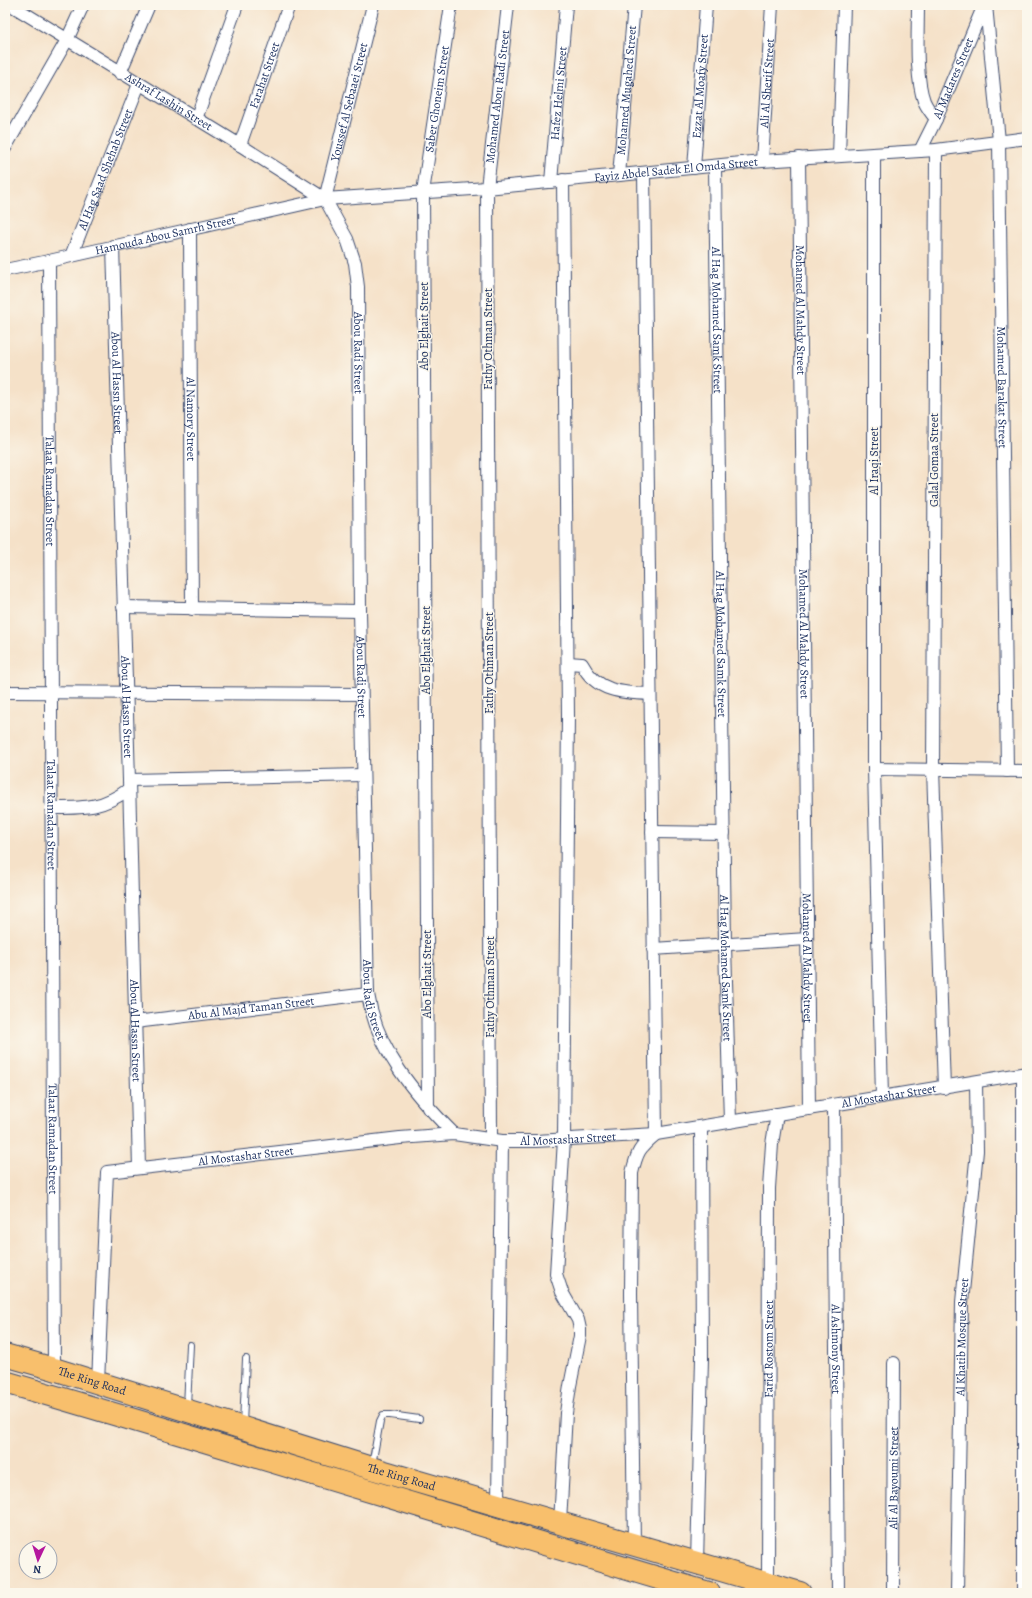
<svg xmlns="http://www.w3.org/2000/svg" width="1032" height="1598" font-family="Alegreya,serif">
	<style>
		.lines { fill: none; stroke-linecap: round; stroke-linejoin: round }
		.lane-casing { stroke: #3c4a6e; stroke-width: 8 }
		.street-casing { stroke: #3c4a6e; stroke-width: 14 }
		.highway-casing { stroke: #3c4a6e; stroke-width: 24 }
		.lane { stroke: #fff; stroke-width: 6 }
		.street { stroke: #fff; stroke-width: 12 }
		.highway { stroke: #f8bf6c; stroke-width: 22 }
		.labels { text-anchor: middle; stroke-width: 3; stroke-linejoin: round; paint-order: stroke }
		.street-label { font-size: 12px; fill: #1b2f5e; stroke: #fbf7ec }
	</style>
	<rect width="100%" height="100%" fill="#fbf7ec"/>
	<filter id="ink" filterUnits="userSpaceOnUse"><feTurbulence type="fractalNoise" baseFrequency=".025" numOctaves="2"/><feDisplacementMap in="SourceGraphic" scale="8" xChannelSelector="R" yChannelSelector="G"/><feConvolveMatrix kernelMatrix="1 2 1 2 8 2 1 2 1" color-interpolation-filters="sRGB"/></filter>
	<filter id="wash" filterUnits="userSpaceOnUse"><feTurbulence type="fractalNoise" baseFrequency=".012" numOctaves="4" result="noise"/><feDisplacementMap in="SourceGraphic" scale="16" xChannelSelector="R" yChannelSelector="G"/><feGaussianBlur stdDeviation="0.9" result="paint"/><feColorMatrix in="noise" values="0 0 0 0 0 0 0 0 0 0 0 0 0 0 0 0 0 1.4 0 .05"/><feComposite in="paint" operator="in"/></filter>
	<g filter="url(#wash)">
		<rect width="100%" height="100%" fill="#f5e1c8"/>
	</g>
	<g filter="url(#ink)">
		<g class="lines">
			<g class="lane-casing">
				<g id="lane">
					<polyline points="187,1406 190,1345"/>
					<polyline points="243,1424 246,1359"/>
					<polyline points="372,1465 380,1421 383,1415 390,1415 419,1419"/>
				</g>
			</g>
			<g class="street-casing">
				<g id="street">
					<path id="s1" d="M11 5 240 145 325 199 347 239 355 263 358 287 360 611 368 994C376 1049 415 1095 454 1134"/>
					<path d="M918 5C918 31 915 77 924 101 927 108 931 113 936 119"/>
					<path id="s2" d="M986 5 999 141 1007 771"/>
					<polyline points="120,73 149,5"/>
					<polyline points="196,119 237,5"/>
					<path id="s3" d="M240 145 289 5"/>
					<polyline points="5,148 67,40 83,5"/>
					<polyline points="936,150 933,769 944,1088"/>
					<path id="s4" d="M920 151 936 119 984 5"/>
					<polyline points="874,154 874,769 882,1097"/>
					<polyline points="839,156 844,5"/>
					<path id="s5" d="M799 158 809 1109"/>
					<path id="s6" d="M762 161 772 5"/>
					<path id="s7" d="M715 166 725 945 730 1122"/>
					<path id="s8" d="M694 168 706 5"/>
					<path id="s9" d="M619 175 634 5"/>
					<path id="s10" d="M551 182 566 5"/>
					<path id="s11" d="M325 199 373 5"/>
					<path id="s12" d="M190 229 192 609"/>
					<path id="s13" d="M113 246 129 780 139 1168"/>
					<path id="s14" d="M71 256 139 84"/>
					<path id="s15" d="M49 261 54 1369"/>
					<path id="s16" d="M5 270 49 261 325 199 487 188 762 161 936 150 1027 138"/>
					<polyline points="123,607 360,611"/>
					<path d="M568 663 582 664C596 692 623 693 650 694"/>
					<polyline points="5,692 361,694"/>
					<polyline points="874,769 1027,771"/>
					<polyline points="129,780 363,775"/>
					<path d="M51 808C84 808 102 809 129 789"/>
					<polyline points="652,832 724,833"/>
					<polyline points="653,949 807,939"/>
					<path id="s17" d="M135 1022 368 994"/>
					<path id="s18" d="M834 1105 838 1593"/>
					<path id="s19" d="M428 1108 423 192 451 5"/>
					<path id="s20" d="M491 1139 487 188 508 5"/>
					<path id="s21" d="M98 1383 107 1172 400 1138 454 1134 502 1141H536L656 1134 1027 1073"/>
					<polyline points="498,1505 502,1141"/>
					<polyline points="560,1523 566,1413 570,1386 580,1336 580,1329 578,1320 562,1292 556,1274 564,1139 568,715 563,180"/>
					<path d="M634 1545 631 1294 632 1173C637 1152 639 1148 656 1134L644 173"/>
					<polyline points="697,1563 702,1358 701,1127"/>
					<path id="s22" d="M768 1584 769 1188 772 1144 777 1114"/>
					<path id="s23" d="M893 1593 894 1363"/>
					<path id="s24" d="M957 1593 962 1302 977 1151 976 1082"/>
					<polyline points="1023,1593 1023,1074"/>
				</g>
			</g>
			<g class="highway-casing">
				<g id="highway">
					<path id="s25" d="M5 1355 54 1369 371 1468 800 1593"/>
					<path d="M5 1382C240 1450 474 1524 709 1593"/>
				</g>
			</g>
			<use href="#lane" class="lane"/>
			<use href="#street" class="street"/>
			<use href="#highway" class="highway"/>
		</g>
	</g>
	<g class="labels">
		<g class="street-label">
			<text dy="4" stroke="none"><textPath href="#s3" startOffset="74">Farahat Street</textPath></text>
			<text dy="4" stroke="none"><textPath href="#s4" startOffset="80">Al Madares Street</textPath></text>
			<text dy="4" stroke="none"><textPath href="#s6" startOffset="78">Ali Al Sherif Street</textPath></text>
			<text dy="4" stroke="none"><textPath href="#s8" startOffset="82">Ezzat Al Moafy Street</textPath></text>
			<text dy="4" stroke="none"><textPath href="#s9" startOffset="85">Mohamed Mugahed Street</textPath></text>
			<text dy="4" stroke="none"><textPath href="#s10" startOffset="89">Hafez Helmi Street</textPath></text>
			<text dy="4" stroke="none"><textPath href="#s20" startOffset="1043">Mohamed Abou Radi Street</textPath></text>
			<text dy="4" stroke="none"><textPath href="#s19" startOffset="1010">Saber Ghoneim Street</textPath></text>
			<text dy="4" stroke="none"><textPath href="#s1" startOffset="185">Ashraf Lashin Street</textPath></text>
			<text dy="4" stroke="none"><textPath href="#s11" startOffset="100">Youssef Al Sebaaei Street</textPath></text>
			<text dy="4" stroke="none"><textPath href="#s16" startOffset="680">Fayiz Abdel Sadek El Omda Street</textPath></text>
			<text dy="4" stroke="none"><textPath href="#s14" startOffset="93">Al Hag Saad Shehab Street</textPath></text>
			<text dy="4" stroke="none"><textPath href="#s16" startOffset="164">Hamouda Abou Samrh Street</textPath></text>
			<text dy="4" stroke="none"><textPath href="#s5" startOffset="152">Mohamed Al Mahdy Street</textPath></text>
			<text dy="4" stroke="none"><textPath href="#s7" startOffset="154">Al Hag Mohamed Samk Street</textPath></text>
			<text transform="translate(424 326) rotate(-90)" y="4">Abo Elghait Street</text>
			<text transform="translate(488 339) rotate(-90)" y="4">Fathy Othman Street</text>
			<text dy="4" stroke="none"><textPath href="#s1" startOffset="530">Abou Radi Street</textPath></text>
			<text dy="4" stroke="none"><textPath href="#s13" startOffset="137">Abou Al Hassn Street</textPath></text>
			<text dy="4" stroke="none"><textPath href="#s2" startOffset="383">Mohamed Barakat Street</textPath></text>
			<text dy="4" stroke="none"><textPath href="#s12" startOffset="190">Al Namory Street</textPath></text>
			<text transform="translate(934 460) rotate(-90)" y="4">Galal Gomaa Street</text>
			<text transform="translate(874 461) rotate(-90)" y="4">Al Iraqi Street</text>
			<text dy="4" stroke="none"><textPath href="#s15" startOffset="230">Talaat Ramadan Street</textPath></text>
			<text dy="4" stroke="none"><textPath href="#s5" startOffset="476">Mohamed Al Mahdy Street</textPath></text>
			<text dy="4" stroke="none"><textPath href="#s7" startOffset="478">Al Hag Mohamed Samk Street</textPath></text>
			<text transform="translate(426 650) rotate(-90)" y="4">Abo Elghait Street</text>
			<text transform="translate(489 663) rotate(-90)" y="4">Fathy Othman Street</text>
			<text dy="4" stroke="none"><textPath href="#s1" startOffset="854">Abou Radi Street</textPath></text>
			<text dy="4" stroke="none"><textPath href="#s13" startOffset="461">Abou Al Hassn Street</textPath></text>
			<text dy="4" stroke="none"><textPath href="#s15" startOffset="554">Talaat Ramadan Street</textPath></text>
			<text dy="4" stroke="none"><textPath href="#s5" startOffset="800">Mohamed Al Mahdy Street</textPath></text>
			<text dy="4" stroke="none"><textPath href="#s7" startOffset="802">Al Hag Mohamed Samk Street</textPath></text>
			<text transform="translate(427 974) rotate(-90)" y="4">Abo Elghait Street</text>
			<text transform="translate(490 987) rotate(-90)" y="4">Fathy Othman Street</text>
			<text dy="4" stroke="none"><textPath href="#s1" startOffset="1178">Abou Radi Street</textPath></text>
			<text dy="4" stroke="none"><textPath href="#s17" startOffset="117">Abu Al Majd Taman Street</textPath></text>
			<text dy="4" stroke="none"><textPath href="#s13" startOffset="785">Abou Al Hassn Street</textPath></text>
			<text dy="4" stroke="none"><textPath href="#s21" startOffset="999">Al Mostashar Street</textPath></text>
			<text dy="4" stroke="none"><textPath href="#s15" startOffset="878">Talaat Ramadan Street</textPath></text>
			<text dy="4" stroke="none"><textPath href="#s21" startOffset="675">Al Mostashar Street</textPath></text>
			<text dy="4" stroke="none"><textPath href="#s21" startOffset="351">Al Mostashar Street</textPath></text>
			<text dy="4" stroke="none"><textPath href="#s24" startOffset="256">Al Khatib Mosque Street</textPath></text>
			<text dy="4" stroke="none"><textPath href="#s22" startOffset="235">Farid Rostom Street</textPath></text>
			<text dy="4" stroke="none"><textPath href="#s18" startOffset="244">Al Ashmony Street</textPath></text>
			<text dy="4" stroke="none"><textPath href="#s25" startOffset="91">The Ring Road</textPath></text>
			<text dy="4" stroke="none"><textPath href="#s25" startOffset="415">The Ring Road</textPath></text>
			<text dy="4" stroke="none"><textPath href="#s23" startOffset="115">Ali Al Bayoumi Street</textPath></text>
		</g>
	</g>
	<rect width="1032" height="1598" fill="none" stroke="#fbf7ec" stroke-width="20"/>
	<g transform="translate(38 1560) rotate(184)"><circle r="19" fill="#fbf7ec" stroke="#a1a7b3"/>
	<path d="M0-3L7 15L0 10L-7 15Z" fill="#b5179e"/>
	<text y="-6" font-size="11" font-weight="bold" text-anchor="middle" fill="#1b2f5e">N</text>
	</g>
</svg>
